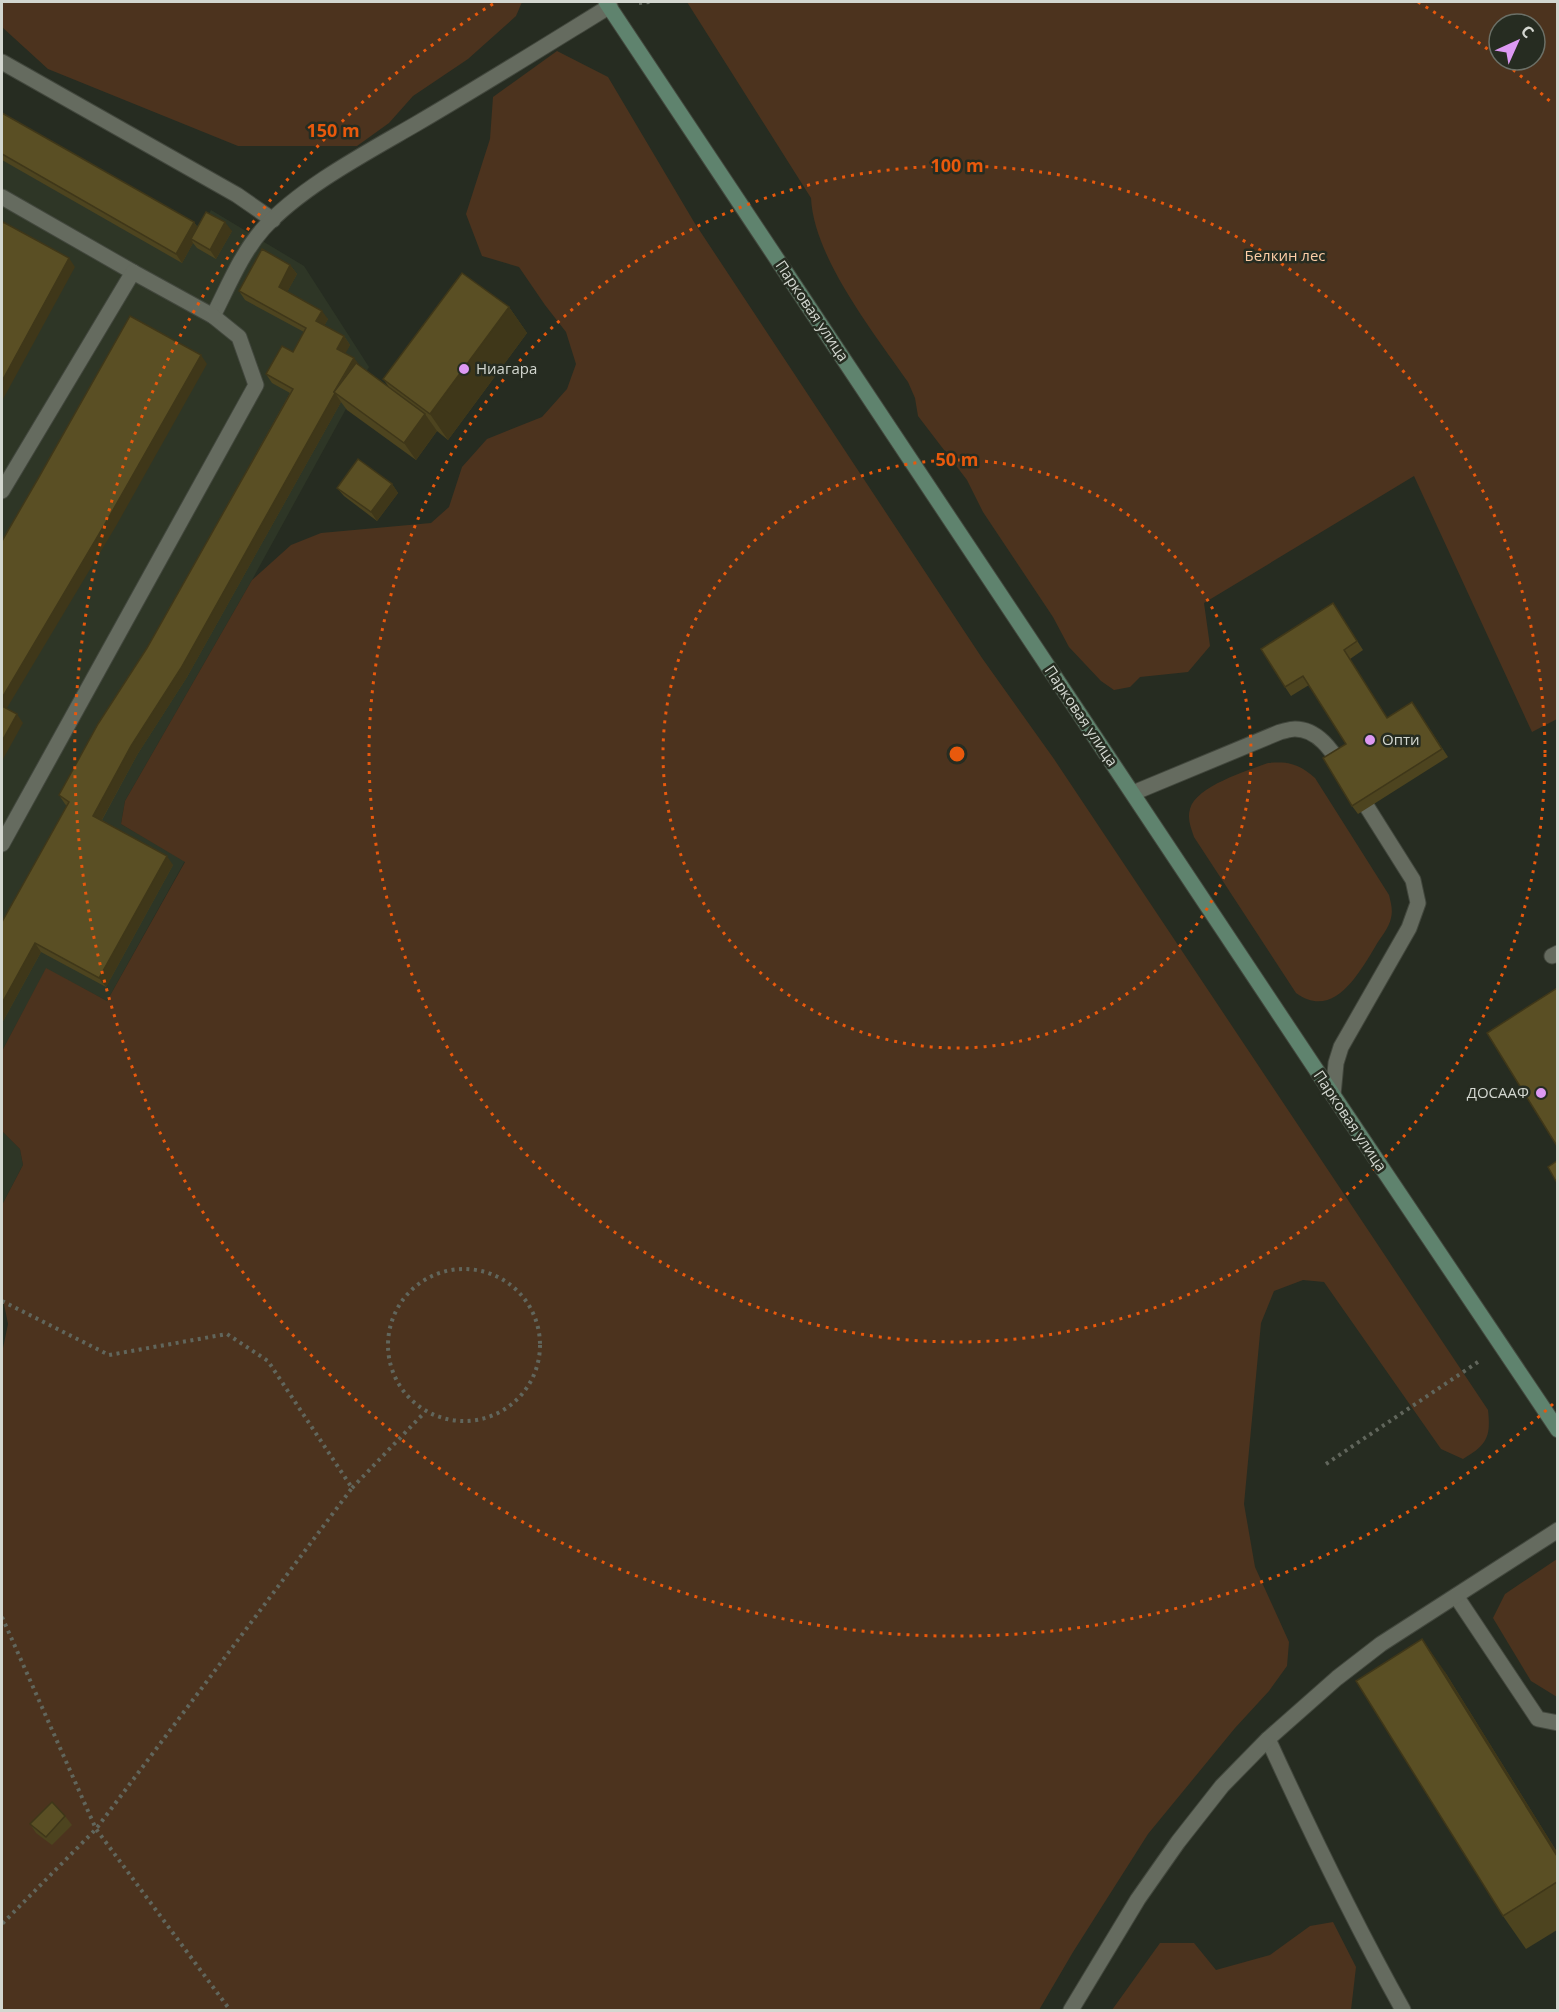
<svg xmlns="http://www.w3.org/2000/svg" width="1559" height="2012" font-family="'Open Sans',sans-serif">
	<style>
		.built { fill: #2e3626 }
		.green { fill: #4c331e; fill-rule: evenodd }
		.lines { fill: none; stroke-linecap: round; stroke-linejoin: round }
		.service-casing { stroke: #42473d; stroke-width: 17 }
		.minor-casing { stroke: #42473d; stroke-width: 17 }
		.secondary-casing { stroke: #42473d; stroke-width: 17 }
		.path { stroke: #61665c; stroke-width: 4; stroke-dasharray: 3 4.5; stroke-linecap: butt }
		.service { stroke: #656b5f; stroke-width: 15 }
		.minor { stroke: #656b5f; stroke-width: 15 }
		.secondary { stroke: #5f836e; stroke-width: 15 }
		.wall { fill: #4d441f }
		.shaded-wall { fill: #3f3719 }
		.building { fill: #5a4f24; stroke: #3f3719; stroke-width: 1.5 }
		.ring { fill: none; stroke: #e8590c; stroke-width: 3; stroke-dasharray: 3 6 }
		.poi-dot { fill: #dd99f3; stroke: #262c21; stroke-width: 2 }
		.labels { text-anchor: middle; stroke-width: 5; stroke-linejoin: round; paint-order: stroke }
		.park-label { font-size: 15px; fill: #fecea7; stroke: #262c21 }
		.street-label { font-size: 15px; fill: #d3d7d0; stroke: #262c21 }
		.poi-label { font-size: 15px; fill: #d3d7d0; stroke: #262c21; text-anchor: start }
		.centre { fill: #e8590c; stroke: #262c21; stroke-width: 3 }
		.ring-label { font-size: 18px; text-anchor: middle; font-weight: bold; fill: #e8590c; stroke: #262c21; stroke-width: 5; stroke-linejoin: round; paint-order: stroke }
	</style>
	<rect width="100%" height="100%" fill="#262c21"/>
	<g class="built">
		<polygon points="2,113 202,228 211,210 304,266 369,367 252,580 125,801 121,824 185,861 107,1001 46,969 2,1051"/>
		<polygon points="2,1131 20,1149 23,1165 2,1205"/>
	</g>
	<g class="green">
		<polygon points="2,2 522,2 516,16 468,59 413,96 389,123 357,146 238,146 48,69 2,27"/>
		<path d="M687 2H1557V719L1532 732 1414 476 1204 603 1210 646 1188 672 1140 677 1130 687 1114 690 1101 681 1069 647 1053 617 983 512 967 480 918 416 915 398 908 382C874 333 814 258 811 198ZM1499 24H1535V60H1499Z"/>
		<path d="M557 51 608 77 694 222 982 658 1054 759 1488 1410C1491 1437 1487 1445 1463 1459L1441 1449 1324 1282 1303 1280 1274 1291 1261 1323 1244 1504 1255 1567 1289 1642 1287 1666 1269 1691 1235 1728 1148 1834 1073 1952 1039 2010H2V1353L8 1324 2 1294V1205L23 1165 20 1149 2 1131V1051L46 968 107 1001 185 862 121 824 125 801 252 580 291 545 321 533 431 523 449 507 462 467 487 439 542 417 567 389 576 364 566 332 545 305 519 267 482 256 466 214 490 139 493 97Z"/>
		<path d="M1268 763C1289 761 1299 764 1315 778L1389 895C1391 903 1393 910 1391 918 1389 928 1380 938 1375 947 1358 975 1333 1020 1296 993L1194 837C1191 828 1187 819 1190 809 1196 786 1247 771 1268 763Z"/>
		<polygon points="1557,1559 1557,1697 1531,1681 1493,1618 1505,1594"/>
		<polygon points="1333,1922 1356,1967 1351,2010 1112,2010 1160,1943 1194,1943 1216,1970 1270,1955 1310,1926"/>
	</g>
	<g class="lines">
		<g class="service-casing">
			<g id="service">
				<polyline points="2,62 237,195 273,220"/>
				<polyline points="2,197 133,272"/>
				<path d="M213 316C228 287 241 254 263 229 301 187 366 153 416 124 481 86 545 46 610 6"/>
				<polyline points="2,491 133,272 213,316 239,337 256,385 2,844"/>
				<path d="M1133 793 1280 732C1285 731 1290 729 1295 729 1318 729 1332 751 1343 768"/>
				<polyline points="1552,956 1558,953"/>
				<polyline points="1333,1095 1336,1063 1341,1047 1409,928 1418,903 1413,880 1357,791"/>
				<polyline points="1456,1596 1538,1719 1558,1723"/>
				<path d="M1268 1739C1310 1831 1354 1922 1403 2010"/>
			</g>
		</g>
		<g class="minor-casing">
			<polyline id="minor" points="1071,2010 1138,1899 1178,1842 1222,1786 1268,1739 1337,1678 1381,1644 1558,1530"/>
		</g>
		<g class="secondary-casing">
			<polyline id="secondary" points="606,2 1333,1095 1558,1430"/>
		</g>
		<g class="path">
			<polyline points="639,3 650,2"/>
			<circle cx="464" cy="1345" r="76"/>
			<polyline points="2,1301 109,1355 227,1334 268,1361 352,1488 96,1829 2,1924"/>
			<polyline points="1326,1464 1478,1362"/>
			<polyline points="352,1488 424,1413"/>
			<polyline points="2,1617 96,1829 230,2010"/>
		</g>
		<use href="#service" class="service"/>
		<use href="#minor" class="minor"/>
		<use href="#secondary" class="secondary"/>
	</g>
	<g class="wall">
		<polygon points="2,113 194,222 197,227 232,231 216,259 197,248 193,243 182,263 2,160"/>
		<polygon points="290,265 297,274 287,292 328,319 324,326 344,336 350,345 345,353 359,365 389,387 383,379 509,307 527,333 448,440 437,431 416,460 347,410 341,402 187,677 137,755 102,820 173,865 106,987 41,952 2,1023 67,806 65,804 59,795 147,648 290,393 272,383 266,374 293,352 304,332 245,300 239,291"/>
		<polygon points="392,484 398,493 377,521 344,496 337,488"/>
		<polygon points="1333,603 1363,650 1350,659 1387,718 1418,711 1448,757 1358,814 1352,806 1346,744 1309,685 1291,696 1285,687"/>
		<polygon points="1445,1672 1557,1852 1557,1930 1526,1949 1503,1916"/>
		<polygon points="65,1816 72,1825 52,1845 36,1833 30,1824"/>
	</g>
	<g class="shaded-wall">
		<polygon points="194,222 200,231 191,239 193,243 182,263 176,254"/>
		<polygon points="225,222 232,231 216,259 210,250"/>
		<polygon points="69,258 75,267 2,401 2,381"/>
		<polygon points="290,265 297,274 285,296 279,287"/>
		<polygon points="509,307 527,333 448,440 430,414"/>
		<polygon points="322,311 328,319 322,330 316,321"/>
		<polygon points="344,336 350,345 343,358 337,349"/>
		<polygon points="201,355 207,364 116,526 4,713 2,709 2,698"/>
		<polygon points="354,358 361,367 335,393"/>
		<polygon points="335,393 341,402 187,677 137,755 99,825 93,816 131,746"/>
		<polygon points="425,414 437,431 416,460 404,443"/>
		<polygon points="392,484 398,493 377,521 371,512"/>
		<polygon points="17,714 23,723 2,761 2,741"/>
		<polygon points="167,856 173,865 106,987 99,978"/>
		<polygon points="35,943 41,952 2,1023 2,1003"/>
		<polygon points="1422,1639 1445,1672 1557,1852 1557,1856"/>
	</g>
	<g class="building">
		<polygon points="2,113 194,222 176,254 2,154"/>
		<polygon points="206,212 225,222 210,250 191,239"/>
		<polygon points="3,222 69,258 2,381 2,225"/>
		<polygon points="262,249 290,265 279,287 322,311 316,321 344,336 337,349 354,358 334,392 335,393 181,668 131,746 93,816 167,856 99,978 35,943 2,1003 2,922 69,802 59,795 98,724 147,648 293,389 266,374 282,346 293,352 306,328 239,291"/>
		<polygon points="462,273 509,307 430,414 383,379"/>
		<polygon points="130,316 201,355 109,517 2,698 2,541 39,477"/>
		<polygon points="356,363 425,414 404,443 334,392"/>
		<polygon points="358,459 392,484 371,512 337,488"/>
		<polygon points="1333,603 1357,641 1344,650 1387,718 1412,702 1442,749 1352,806 1323,758 1346,744 1303,676 1285,687 1261,649"/>
		<polygon points="2,706 17,714 2,741"/>
		<polygon points="1557,988 1557,1146 1487,1033"/>
		<polygon points="1557,1161 1557,1183 1548,1167"/>
		<polygon points="1422,1639 1557,1856 1557,1882 1503,1916 1356,1681"/>
		<polygon points="52,1802 65,1816 46,1837 30,1824"/>
	</g>
	<g class="ring">
		<circle cx="957" cy="754" r="294"/>
		<circle cx="957" cy="754" r="588"/>
		<path d="M1553 1404A882 882 0 1 1 496 2M1418 2A882 882 0 0 1 1494 54M1506 64A882 882 0 0 1 1553 104"/>
	</g>
	<g class="poi-dot">
		<circle cx="464" cy="369" r="6"/>
		<circle cx="1370" cy="740" r="6"/>
		<circle cx="1541" cy="1093" r="6"/>
	</g>
	<g class="labels">
		<g class="park-label">
			<text x="1285" y="261">Белкин лес</text>
		</g>
		<g class="street-label">
			<text transform="translate(812 311) rotate(56)" y="5">Парковая улица</text>
			<text transform="translate(1081 716) rotate(56)" y="5">Парковая улица</text>
			<text transform="translate(1350 1121) rotate(56)" y="5">Парковая улица</text>
		</g>
		<g class="poi-label">
			<text x="476" y="374">Ниагара</text>
			<text x="1382" y="745">Опти</text>
			<text x="1529" y="1098" text-anchor="end">ДОСААФ</text>
		</g>
	</g>
	<circle cx="957" cy="754" r="9" class="centre"/>
	<g class="ring-label">
		<text x="333" y="137">150 m</text>
		<text x="957" y="172">100 m</text>
		<text x="957" y="466">50 m</text>
	</g>
	<rect width="1559" height="2012" fill="none" stroke="#d3d7d0" stroke-width="6"/>
	<g transform="translate(1517 42) rotate(45)"><circle r="28" fill="#262c21" stroke="#6b7067" stroke-width="1.5"/>
	<path d="M0-4.5L10 22L0 15L-10 22Z" fill="#dd99f3"/>
	<text y="-9" font-size="16" font-weight="bold" text-anchor="middle" fill="#d3d7d0">С</text>
	</g>
</svg>
